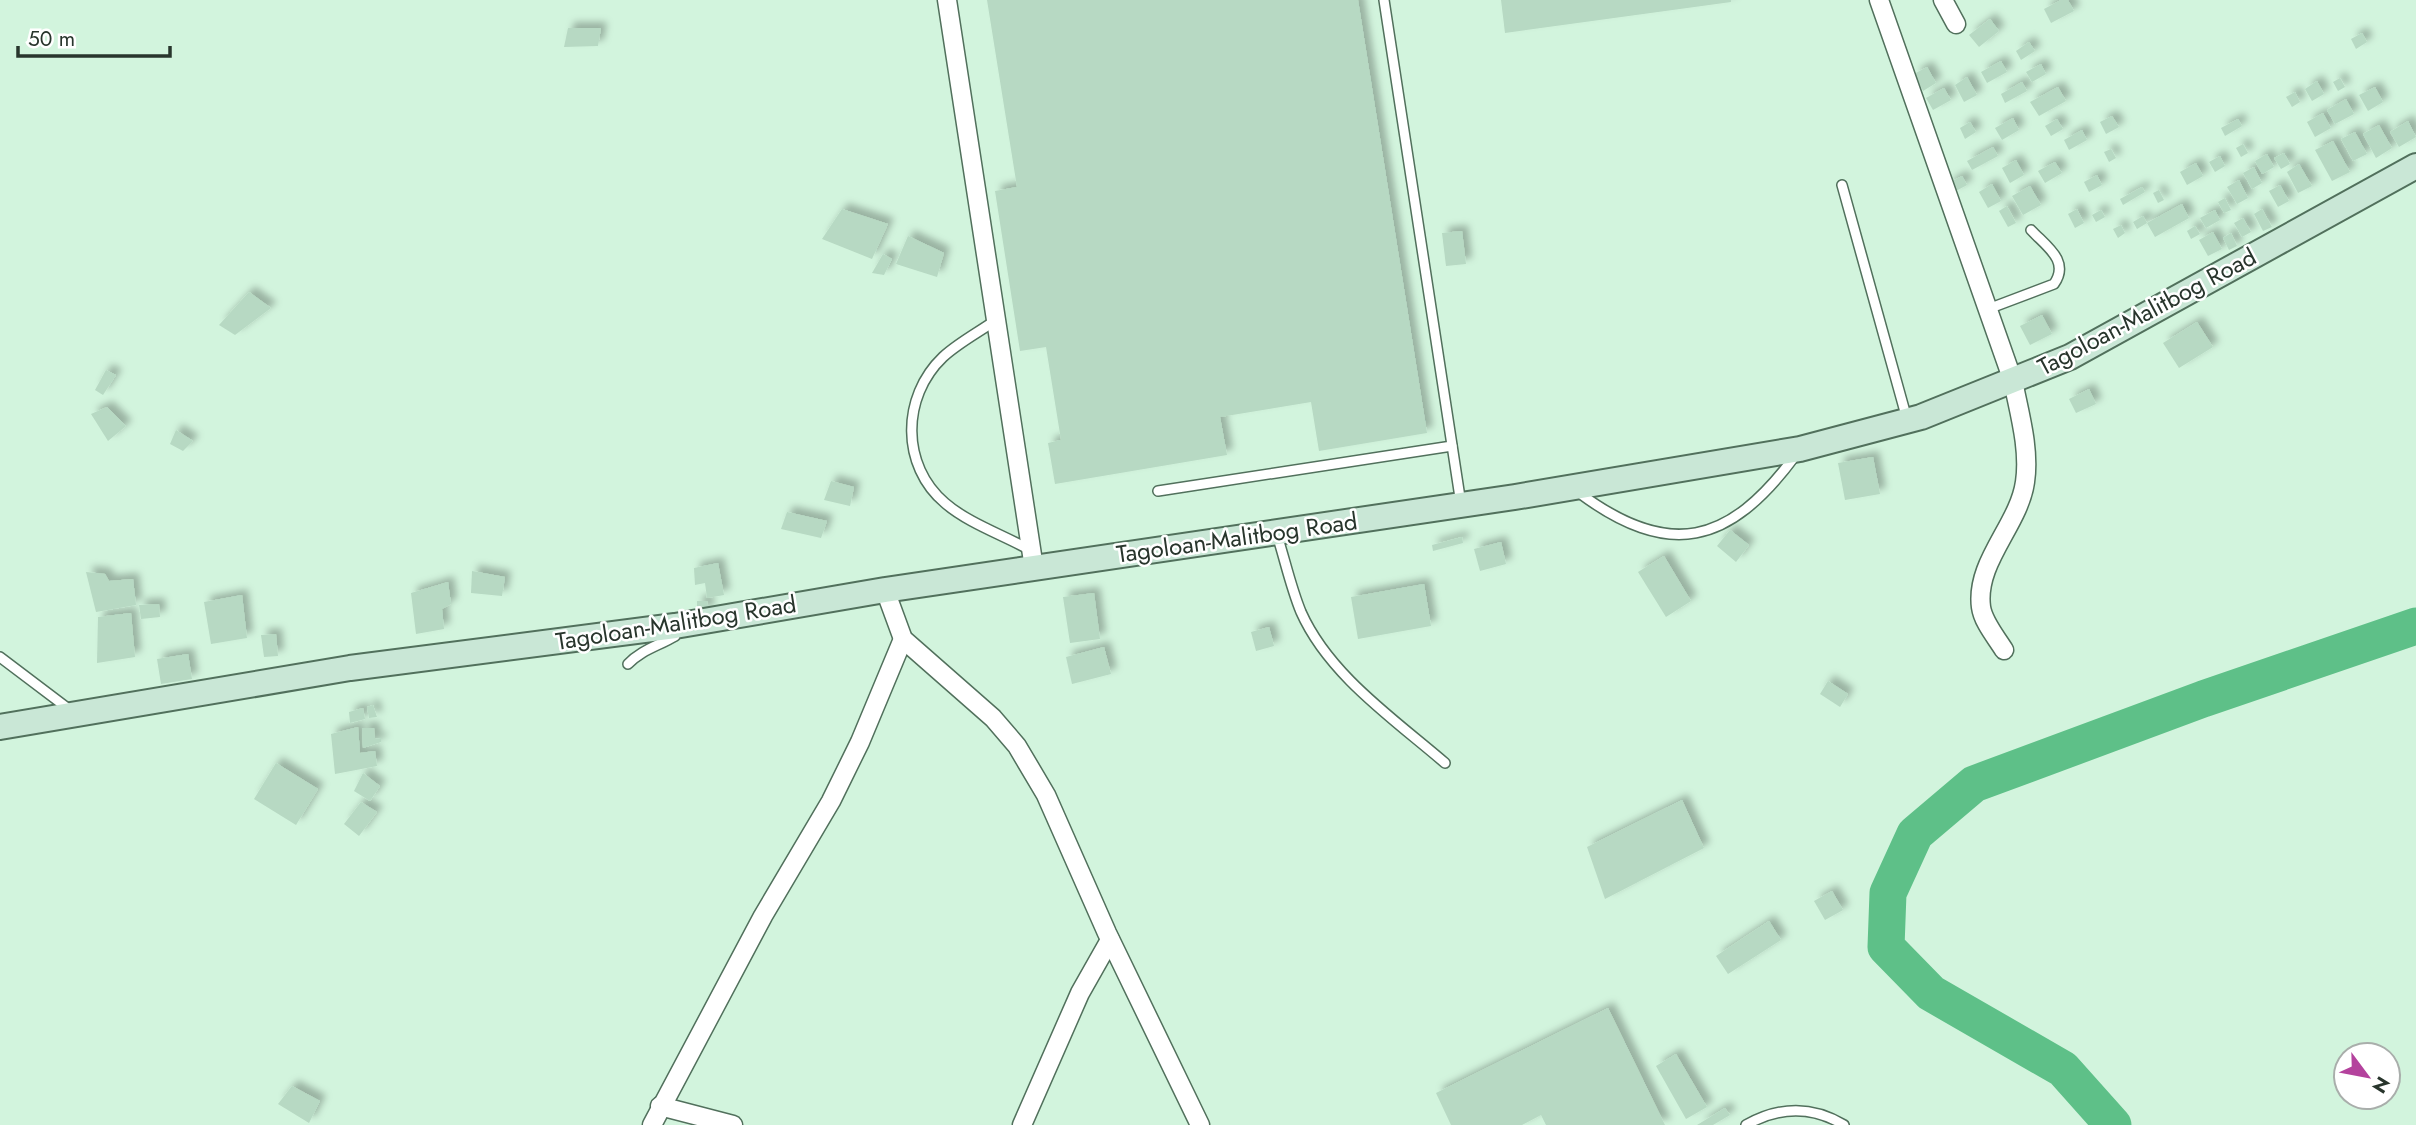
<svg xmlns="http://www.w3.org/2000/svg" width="2416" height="1125" font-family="Jost,sans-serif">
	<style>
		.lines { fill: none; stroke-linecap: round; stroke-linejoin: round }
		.river { stroke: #5ec088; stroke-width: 37 }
		.building { fill: #b7d9c3; filter: url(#shadow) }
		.lane-casing { stroke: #51705c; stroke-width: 12 }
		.street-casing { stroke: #51705c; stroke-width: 21 }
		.secondary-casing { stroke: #51705c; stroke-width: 28 }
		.lane { stroke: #fff; stroke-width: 9 }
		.street { stroke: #fff; stroke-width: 18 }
		.secondary { stroke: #c9e7d6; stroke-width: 24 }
		.labels { text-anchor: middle; stroke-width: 5; stroke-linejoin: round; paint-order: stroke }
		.street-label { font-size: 24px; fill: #28352c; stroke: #fff }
	</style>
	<defs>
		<filter id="shadow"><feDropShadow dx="6" dy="-6" stdDeviation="3.5" flood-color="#0004"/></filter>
	</defs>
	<rect width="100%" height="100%" fill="#d2f4dd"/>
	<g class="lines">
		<polyline class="river" points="2113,1125 2063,1069 1931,993 1886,947 1888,893 1915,834 1974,784 2203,699 2416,626"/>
	</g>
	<g class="building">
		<polygon points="987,0 1358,0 1427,433 1319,451 1311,402 1220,417 1227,455 1055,484 1048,443 1061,440 1046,347 1020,351 995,191 1017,187"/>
		<polygon points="1501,0 1731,0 1731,2 1505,33"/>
		<polygon points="2061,0 2068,0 2074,11 2051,23 2044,9"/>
		<polygon points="1990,19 1999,31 1979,47 1969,35"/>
		<polygon points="568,28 601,28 598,46 564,47"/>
		<polygon points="2362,33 2367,42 2356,49 2351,39"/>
		<polygon points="2029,42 2035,51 2021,60 2016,51"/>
		<polygon points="2001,61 2007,72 1987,83 1981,72"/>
		<polygon points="2041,64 2046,74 2032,82 2026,72"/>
		<polygon points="1927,67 1936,83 1923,91 1914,74"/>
		<polygon points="1967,77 1977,95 1964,102 1955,85"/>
		<polygon points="2340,78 2345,87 2338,91 2333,82"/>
		<polygon points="2317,81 2324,94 2312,101 2305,89"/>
		<polygon points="2022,82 2027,91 2005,103 2001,94"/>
		<polygon points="2058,87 2066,101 2039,116 2030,102"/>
		<polygon points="2375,87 2383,102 2368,111 2359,95"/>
		<polygon points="1944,88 1951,100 1933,110 1926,98"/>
		<polygon points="2295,92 2300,102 2292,107 2286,97"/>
		<polygon points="2346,99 2354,114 2335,124 2327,110"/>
		<polygon points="2323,113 2331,128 2315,137 2307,122"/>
		<polygon points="2112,116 2119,127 2106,134 2100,122"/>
		<polygon points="2013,118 2019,130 2002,140 1995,128"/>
		<polygon points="2057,119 2063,129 2051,136 2045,126"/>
		<polygon points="2238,119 2242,126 2225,136 2221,128"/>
		<polygon points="2408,121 2416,137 2399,147 2390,132"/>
		<polygon points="1970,122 1976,132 1965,139 1960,128"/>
		<polygon points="2379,125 2392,148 2376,158 2363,134"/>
		<polygon points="2082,130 2087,140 2069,150 2064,140"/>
		<polygon points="2355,132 2367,154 2353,161 2341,139"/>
		<polygon points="2333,141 2350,172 2332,181 2315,150"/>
		<polygon points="2243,144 2248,153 2241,157 2236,148"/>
		<polygon points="1993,147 1998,156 1972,170 1967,161"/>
		<polygon points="2111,149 2116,158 2109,162 2104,152"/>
		<polygon points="2284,153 2290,164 2281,169 2274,158"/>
		<polygon points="2267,154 2274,167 2262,174 2255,161"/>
		<polygon points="2220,156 2225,166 2215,172 2209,162"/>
		<polygon points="2016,160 2024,175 2010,183 2002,168"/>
		<polygon points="2055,162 2062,173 2045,183 2038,171"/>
		<polygon points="2196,163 2203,176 2187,185 2180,172"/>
		<polygon points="2299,164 2312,186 2298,193 2287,172"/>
		<polygon points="2254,167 2262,183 2252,189 2243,173"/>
		<polygon points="2097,175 2102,185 2089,192 2084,182"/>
		<polygon points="1962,176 1967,185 1952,193 1947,184"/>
		<polygon points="2239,180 2248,198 2237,204 2227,187"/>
		<polygon points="1992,184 2001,201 1988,208 1979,192"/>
		<polygon points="2280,185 2289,201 2278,207 2269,191"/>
		<polygon points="2030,186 2041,205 2023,215 2012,196"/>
		<polygon points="2142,187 2145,192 2123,205 2120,199"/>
		<polygon points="2159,190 2164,200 2158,203 2153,193"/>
		<polygon points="2225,198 2231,210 2224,213 2218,202"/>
		<polygon points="2182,204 2189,218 2155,237 2147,223 2137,229 2133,222 2143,216 2147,223"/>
		<polygon points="2007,206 2016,223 2008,227 1999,211"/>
		<polygon points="842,209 888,224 872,259 822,239"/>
		<polygon points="2077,209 2084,223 2075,228 2068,214"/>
		<polygon points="2262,209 2272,227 2263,231 2254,214"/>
		<polygon points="2101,210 2105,217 2096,222 2092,215"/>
		<polygon points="2215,210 2220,220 2206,228 2200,218"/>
		<polygon points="2243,218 2251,232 2242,237 2234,223"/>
		<polygon points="2121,225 2125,233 2118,238 2113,229"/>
		<polygon points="2195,226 2200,234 2191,239 2187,231"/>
		<polygon points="1462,231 1466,264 1446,266 1442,233"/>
		<polygon points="2213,232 2222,249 2208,256 2199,240"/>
		<polygon points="2231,233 2237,246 2229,250 2223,238"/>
		<polygon points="908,236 944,253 937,277 896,264"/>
		<polygon points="883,254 892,259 884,275 872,273"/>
		<polygon points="249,292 271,308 235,335 219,325"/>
		<polygon points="2042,315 2052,334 2030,345 2020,326"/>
		<polygon points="2197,322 2213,347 2179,368 2163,343"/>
		<polygon points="106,370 116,375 103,395 95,390"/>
		<polygon points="2089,389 2096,404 2076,413 2069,399"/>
		<polygon points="107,407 126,426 108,441 91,414"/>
		<polygon points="176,430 193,441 183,451 170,444"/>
		<polygon points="1873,457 1880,494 1845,500 1838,463"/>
		<polygon points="831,481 854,487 850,506 824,500"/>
		<polygon points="787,512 827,521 821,538 781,529"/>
		<polygon points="1730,530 1749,545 1736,562 1717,546"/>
		<polygon points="1462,537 1463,543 1433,551 1432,545"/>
		<polygon points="1501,542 1506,564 1480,571 1474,549"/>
		<polygon points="1664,556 1691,601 1666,617 1638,572"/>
		<polygon points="718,563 724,595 707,598 705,583 695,585 694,568"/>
		<polygon points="472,571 505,577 502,596 471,593"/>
		<polygon points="86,572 105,574 109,581 133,579 136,605 96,612"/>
		<polygon points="448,582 451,604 442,609 444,629 416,634 411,593"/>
		<polygon points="1424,584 1431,626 1358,639 1351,597"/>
		<polygon points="1094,593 1100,639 1070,643 1063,597"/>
		<polygon points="242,595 247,638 211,644 204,602"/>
		<polygon points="697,601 707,601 709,611 697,612"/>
		<polygon points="159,604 160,617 141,619 139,605"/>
		<polygon points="131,613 135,657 97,663 98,617"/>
		<polygon points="1269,627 1274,646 1256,651 1251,632"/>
		<polygon points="276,634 278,656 264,657 261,635"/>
		<polygon points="1104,647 1111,674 1072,684 1066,657"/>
		<polygon points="188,654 192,679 161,684 157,659"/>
		<polygon points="1828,681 1848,694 1840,707 1820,694"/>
		<polygon points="373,705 377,717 369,718 367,707"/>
		<polygon points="363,708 365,719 350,723 349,712"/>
		<polygon points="358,727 360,753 375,751 377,766 335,774 331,734"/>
		<polygon points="362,728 374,728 375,739 381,738 381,742 363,748"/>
		<polygon points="276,763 318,789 296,825 254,799"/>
		<polygon points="363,773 380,786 370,801 354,791"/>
		<polygon points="1682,800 1704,848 1605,899 1587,847"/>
		<polygon points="361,802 377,812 359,836 344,824"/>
		<polygon points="1832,891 1843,910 1825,920 1814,901"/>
		<polygon points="1769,921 1781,940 1728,974 1716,956"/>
		<polygon points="1608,1008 1665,1125 1546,1125 1541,1115 1522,1125 1451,1125 1436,1093"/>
		<polygon points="1676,1054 1707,1107 1686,1119 1656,1066"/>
		<polygon points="292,1086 320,1101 309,1123 278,1104"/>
		<polygon points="1725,1108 1730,1115 1713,1125 1697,1125"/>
	</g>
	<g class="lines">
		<g class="lane-casing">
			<g id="lane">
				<polyline points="1384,0 1461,504"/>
				<polyline points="1842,185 1907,419"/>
				<path d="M1988 309 2054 284C2070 261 2047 247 2031 230"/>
				<path d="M996 320C979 332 958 343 943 357 901 397 901 466 945 503 968 523 1003 535 1030 550"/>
				<polyline points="1158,491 1452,446"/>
				<path d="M1578 492C1669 560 1729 545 1795 456"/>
				<path d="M1277 535C1285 560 1291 588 1301 612 1329 675 1394 719 1445 763"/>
				<polyline points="0,657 70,710"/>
				<path d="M628 664C641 650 658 646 675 636L676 631"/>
				<path d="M1746 1125C1778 1107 1811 1105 1844 1125"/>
			</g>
		</g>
		<g class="street-casing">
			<g id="street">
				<polyline points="947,0 1034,568"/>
				<path d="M1879 0 2013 381C2019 412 2030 449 2025 482 2019 525 1975 562 1981 607 1983 622 1996 637 2004 650"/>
				<polyline points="1943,0 1956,24"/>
				<polyline points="885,590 903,639 993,718 1017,746 1046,795 1107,933 1200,1125"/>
				<polyline points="660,1106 733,1125"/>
				<polyline points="652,1125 763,916 831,801 860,742 903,639"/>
				<polyline points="1022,1125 1080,993 1110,940"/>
			</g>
		</g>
		<g class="secondary-casing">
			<polyline id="secondary" points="0,727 350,668 675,626 885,590 1515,497 1800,449 1921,417 2070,357 2416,166"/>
		</g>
		<use href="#lane" class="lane"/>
		<use href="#street" class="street"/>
		<use href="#secondary" class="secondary"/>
	</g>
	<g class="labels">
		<g class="street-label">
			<text transform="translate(2147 312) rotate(-28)" y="8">Tagoloan-Malitbog Road</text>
			<text transform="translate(1237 538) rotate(-8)" y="8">Tagoloan-Malitbog Road</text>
			<text transform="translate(676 623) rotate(-9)" y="8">Tagoloan-Malitbog Road</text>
		</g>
	</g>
	<g transform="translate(2367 1076) rotate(122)"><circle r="33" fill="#ffffff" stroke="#a9aeab" stroke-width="2"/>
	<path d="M0-5L12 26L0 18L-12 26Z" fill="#b4429d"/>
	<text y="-10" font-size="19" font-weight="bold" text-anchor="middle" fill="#28352c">N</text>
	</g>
	<path d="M18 46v10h152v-10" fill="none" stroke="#28352c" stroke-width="3.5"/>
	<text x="28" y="46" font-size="21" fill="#28352c" stroke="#ffffff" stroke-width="5" paint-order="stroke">50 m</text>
</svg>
